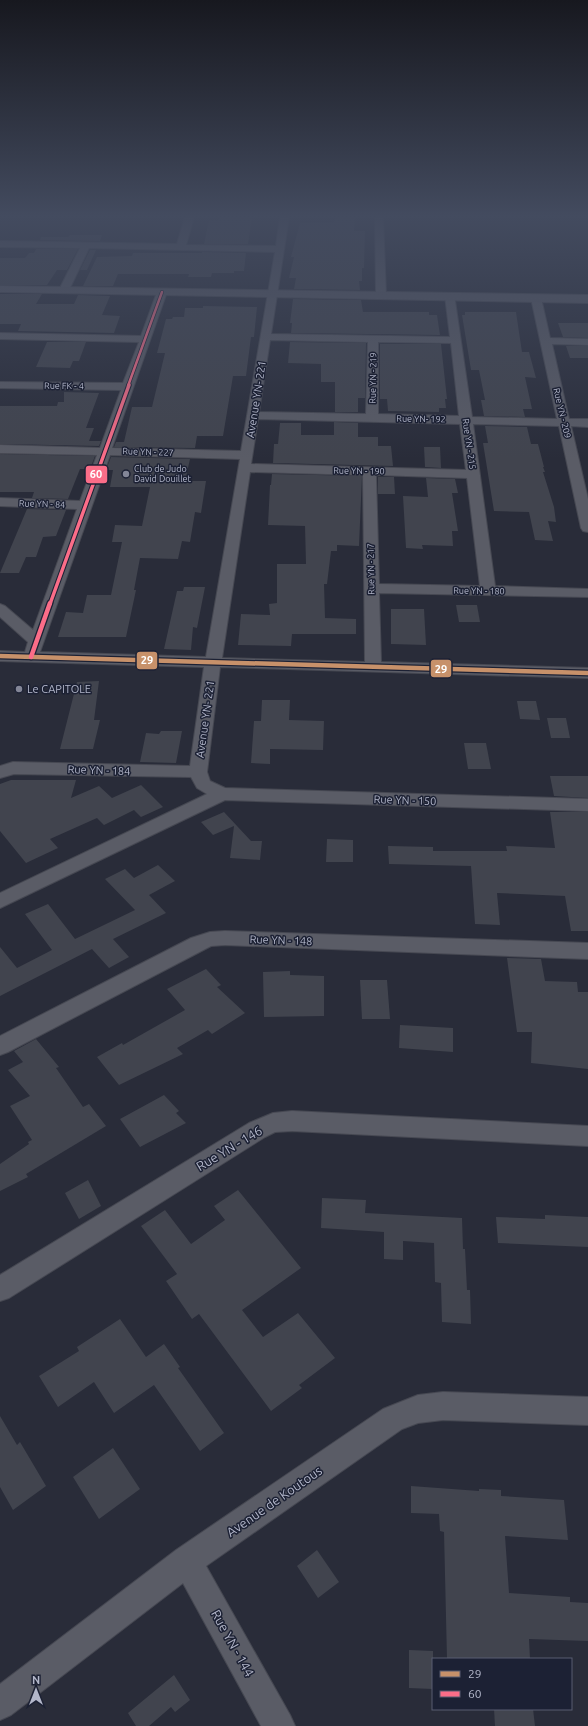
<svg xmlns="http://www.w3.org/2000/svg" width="588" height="1726" font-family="Ubuntu,sans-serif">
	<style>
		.building { fill: #41444e }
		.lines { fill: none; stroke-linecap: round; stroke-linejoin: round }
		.street-casing { stroke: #464852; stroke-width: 2 }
		.secondary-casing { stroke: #464852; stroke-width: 2 }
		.street { fill: #5a5c66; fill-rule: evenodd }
		.secondary { fill: #585a65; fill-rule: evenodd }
		.bus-1-casing { stroke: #1c2134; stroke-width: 7 }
		.bus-2-far2-casing { stroke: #1c2134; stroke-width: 4 }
		.bus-2-far1-casing { stroke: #1c2134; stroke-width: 5.5 }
		.bus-2-casing { stroke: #1c2134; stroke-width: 7 }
		.bus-1 { stroke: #c7916a; stroke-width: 4.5 }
		.bus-2-far2 { stroke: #fb6d88; stroke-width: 2.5 }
		.bus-2-far1 { stroke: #fb6d88; stroke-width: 3.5 }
		.bus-2 { stroke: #fb6d88; stroke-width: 4.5 }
		.poi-dot { fill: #838697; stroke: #1c2134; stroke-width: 1.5 }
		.labels { text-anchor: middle; stroke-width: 3; stroke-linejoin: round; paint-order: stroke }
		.far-street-label { font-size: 9px; fill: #b3b7ca; stroke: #1c2134 }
		.far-poi-label { font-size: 9px; fill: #b3b7ca; stroke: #1c2134; text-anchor: start }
		.street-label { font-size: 11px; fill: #b3b7ca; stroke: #1c2134 }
		.poi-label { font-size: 11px; fill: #b3b7ca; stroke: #1c2134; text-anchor: start }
		.near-street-label { font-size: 13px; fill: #b3b7ca; stroke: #1c2134 }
		.line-badge { stroke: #1c2134; stroke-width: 1.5 }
		.badge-label { font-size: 11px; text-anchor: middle; font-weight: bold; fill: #fff }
	</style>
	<rect width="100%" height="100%" fill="#292c39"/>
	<g class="building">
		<polygon points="219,217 252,217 248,244 204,244 209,220 218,220"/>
		<polygon points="335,217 355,217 354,231 365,231 364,268 362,268 362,281 359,281 360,290 294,289 296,278 289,278 294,257 291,257 300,223 334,222"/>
		<polygon points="70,235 102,235 100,241 40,240 41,237 68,237"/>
		<polygon points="36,249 78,249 67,270 57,270 47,285 0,285 0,258 25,258 29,253 34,253"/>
		<polygon points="90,250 96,250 87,270 80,270"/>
		<polygon points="202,252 246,253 244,271 234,271 234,273 212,273 211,277 188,277 189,274 118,274 113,286 83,286 97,257 132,256 133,253 202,253"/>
		<polygon points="0,294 42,294 36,304 74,304 78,295 110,296 102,315 120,316 114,333 18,331 21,324 0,324"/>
		<polygon points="293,299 361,300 363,312 429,312 429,315 437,315 440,335 291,333 292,323 290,323"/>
		<polygon points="203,306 257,307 254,337 251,337 246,376 233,376 223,436 197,436 195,448 114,447 116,442 124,442 132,407 152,407 165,353 157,353 166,319 172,319 173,317 184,317 185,308 203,308"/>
		<polygon points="465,312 516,312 522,352 529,352 536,378 525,377 532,409 523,409 525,417 484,416 481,400 485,400 479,370 471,370 462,315 465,315"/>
		<polygon points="558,323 588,323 588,338 563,337"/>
		<polygon points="47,342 86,342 79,361 73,361 70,368 36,367"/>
		<polygon points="290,342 366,343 365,398 358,398 358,412 335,412 335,382 321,382 321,364 288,363"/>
		<polygon points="380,344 441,344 447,399 445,399 446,408 439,408 439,412 388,411 387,399 380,399"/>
		<polygon points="566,346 588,346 588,358 570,358"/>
		<polygon points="64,392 99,393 86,428 94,428 89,441 101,441 99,446 0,444 0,406 57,406 58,402 64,402"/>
		<polygon points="334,422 358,423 358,437 378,437 378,446 391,446 393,466 273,463 274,444 278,444 280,423 301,423 301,435 334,435"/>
		<polygon points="485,426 527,427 531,444 538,444 544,467 543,467 545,472 543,472 554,507 556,522 548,521 553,541 535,540 529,512 494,511 483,443 488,443"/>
		<polygon points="424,447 440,447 441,468 425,467"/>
		<polygon points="0,454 95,456 90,469 80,469 68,499 32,498 34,492 0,492"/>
		<polygon points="111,457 190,459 185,481 206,481 201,513 195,512 190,542 182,541 178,559 140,558 134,590 136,590 126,637 58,637 66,612 83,613 87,595 111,595 122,542 112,542 115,525 142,526 150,487 110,487 113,470 106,470"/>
		<polygon points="272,474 362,476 359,546 337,545 337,551 331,551 327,584 324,584 325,618 356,619 356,634 292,634 291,646 238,645 241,614 270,615 269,604 277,603 277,564 306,564 305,526 268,525 270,485 271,485"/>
		<polygon points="378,477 394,477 395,494 378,494"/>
		<polygon points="426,478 455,479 458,493 452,493 458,531 452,531 453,546 422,545 423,549 406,548 403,496 428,497"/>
		<polygon points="27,509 66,510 56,536 43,537 36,557 26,557 19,573 0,573"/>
		<polygon points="184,587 205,587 197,628 193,627 191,650 164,649 177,591 183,591"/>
		<polygon points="456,605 477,605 480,622 459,622"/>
		<polygon points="391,609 424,609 426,645 391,644"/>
		<polygon points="99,681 94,720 100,720 93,749 60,749 77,682"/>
		<polygon points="262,700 290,700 289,720 324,721 323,750 270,749 270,764 251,763 254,721 261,721"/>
		<polygon points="517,701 536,701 540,720 520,719"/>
		<polygon points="547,718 566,718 570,738 551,738"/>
		<polygon points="161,731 182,731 176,763 140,762 146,733 159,734"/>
		<polygon points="464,743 486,743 491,769 468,769"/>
		<polygon points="550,776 588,776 588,798 554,796"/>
		<polygon points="11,780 76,780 71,798 99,786 112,798 141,785 163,807 141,817 134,810 104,825 97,818 50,839 58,848 26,863 0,831 0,784"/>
		<polygon points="224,812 251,841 262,841 260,860 230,858 234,826 213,835 201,822"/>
		<polygon points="550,812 588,812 588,931 571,931 565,896 497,893 500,925 475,924 471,866 389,864 388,846 433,847 433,851 507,851 506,846 555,848"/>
		<polygon points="327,839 353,840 353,862 326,862"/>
		<polygon points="158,865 175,881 149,895 166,913 113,939 129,957 109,968 92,949 0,996 0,947 17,968 52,950 25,914 48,904 75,939 135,910 105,879 125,869 134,878"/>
		<polygon points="507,958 541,959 545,981 577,982 578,992 588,992 588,1069 531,1063 532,1032 517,1032"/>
		<polygon points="206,969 221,985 217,987 245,1013 212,1034 208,1030 177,1048 183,1054 119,1085 97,1057 122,1043 123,1045 185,1010 167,989"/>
		<polygon points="290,971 290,975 324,976 324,1016 264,1017 263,972"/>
		<polygon points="360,980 387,980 390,1019 362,1019"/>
		<polygon points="400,1025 453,1028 453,1052 399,1048"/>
		<polygon points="36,1039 59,1067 56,1068 83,1107 89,1104 106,1126 26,1174 28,1177 0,1191 0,1164 29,1144 28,1142 32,1140 10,1106 30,1096 8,1070 23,1062 14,1051"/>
		<polygon points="164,1095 179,1111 176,1113 186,1123 140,1147 120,1119"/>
		<polygon points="88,1180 101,1206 79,1219 65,1193"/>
		<polygon points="238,1190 301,1268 242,1310 263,1337 298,1313 335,1358 299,1385 302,1388 271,1411 199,1314 192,1319 166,1281 177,1274 141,1226 165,1210 191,1244 225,1220 214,1206"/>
		<polygon points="322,1198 366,1200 365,1213 462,1218 463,1249 465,1249 467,1290 470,1290 471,1324 442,1322 441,1283 435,1282 434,1243 403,1241 403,1260 384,1259 384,1232 321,1228"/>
		<polygon points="545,1215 588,1217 588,1247 498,1243 496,1217 545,1219"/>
		<polygon points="120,1319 146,1357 164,1344 180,1367 178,1368 224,1433 200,1451 154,1385 114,1413 94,1382 58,1407 39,1376 79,1351 77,1347"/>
		<polygon points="0,1416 17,1445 20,1442 46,1486 13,1510 0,1487"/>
		<polygon points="113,1448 140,1489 99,1519 73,1477"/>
		<polygon points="411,1486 479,1491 479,1489 501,1490 501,1496 564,1500 568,1540 505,1536 509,1593 570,1597 570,1602 588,1603 588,1641 529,1639 530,1659 447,1659 444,1532 440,1531 439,1514 411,1513"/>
		<polygon points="317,1550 339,1582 318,1598 297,1566"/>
		<polygon points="409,1650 433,1651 433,1689 409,1688"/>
		<polygon points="174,1675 190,1700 175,1712 171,1707 149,1726 136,1726 128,1713"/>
		<polygon points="494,1709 533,1709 535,1726 495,1726"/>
	</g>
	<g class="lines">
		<g class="street-casing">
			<g id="street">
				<path d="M185 217H194L186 245 276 246 280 217H289L271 334 450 337 445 296 450 293 454 294 472 417 557 419 531 298 532 296 536 295 541 298 550 338 588 339V345L552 344 569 419H588V427L571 426 588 499V532L583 531 581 528 559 426 473 424 495 586 588 589V597L379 593 381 662 588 668V678L220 667 207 772 210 781 225 788 588 799V811L225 800 0 908V893L207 794 197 788 191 777 14 774 0 778V766L13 762 190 766 204 667 0 661V651L25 652 28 642 0 617V604L5 606 33 630 77 509 0 506V498L80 501 97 455 0 453V445L100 448 121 390 0 388V382L123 383 139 342 0 339V333L141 336 157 292 158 290H166L167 292 112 448 241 451 275 252 89 248 69 290 64 293 59 290 80 248 0 247V241L177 244ZM270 340 368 342 366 414 259 412ZM378 342 451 343 459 416 378 414ZM258 419 460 424 466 470 251 464ZM110 455 240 459 206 657 40 652ZM250 472 363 475 365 662 222 658ZM376 475 467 478 480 586 379 584Z"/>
				<polygon points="375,217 383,217 386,295 381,298 376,295"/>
				<polygon points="225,931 588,943 588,959 225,945 211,946 8,1052 0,1055 0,1036 191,938 210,932"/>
				<polygon points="292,1111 588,1126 588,1146 292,1131 275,1132 265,1137 9,1298 0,1301 0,1275 249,1123 273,1113"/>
				<polygon points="443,1392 588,1397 588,1425 443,1420 418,1423 402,1429 206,1566 290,1715 295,1726 261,1726 183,1583 11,1715 0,1720 0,1684 176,1550 383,1409 418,1395"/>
			</g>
		</g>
		<g class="secondary-casing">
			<polygon id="secondary" points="0,286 588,295 588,303 0,292"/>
		</g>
		<use href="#street" class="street"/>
		<use href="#secondary" class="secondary"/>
		<g class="bus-1-casing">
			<polyline id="bus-1" points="0,656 588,673"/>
		</g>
		<g class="bus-2-far2-casing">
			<polyline id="bus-2-far2" points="128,386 162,292"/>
		</g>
		<g class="bus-2-far1-casing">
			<polyline id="bus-2-far1" points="50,604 129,385"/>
		</g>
		<g class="bus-2-casing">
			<polyline id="bus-2" points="31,657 50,603"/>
		</g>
		<use href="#bus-1" class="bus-1"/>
		<use href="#bus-2-far2" class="bus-2-far2"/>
		<use href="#bus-2-far1" class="bus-2-far1"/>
		<use href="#bus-2" class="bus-2"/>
	</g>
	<linearGradient id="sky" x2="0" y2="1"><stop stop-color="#17181f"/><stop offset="0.47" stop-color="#434b5f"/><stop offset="1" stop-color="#434b5f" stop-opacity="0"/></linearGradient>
	<rect width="588" height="459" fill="url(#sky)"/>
	<g class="poi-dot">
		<circle cx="126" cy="474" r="4"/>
		<circle cx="19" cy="689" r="4"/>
	</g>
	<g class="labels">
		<g class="far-street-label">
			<text transform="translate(373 378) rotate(-89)" y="3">Rue YN - 219</text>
			<text transform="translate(64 386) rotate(1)" y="3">Rue FK - 4</text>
			<text transform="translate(562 413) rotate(77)" y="3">Rue YN - 209</text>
			<text transform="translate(421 419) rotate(1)" y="3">Rue YN- 192</text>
			<text transform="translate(469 444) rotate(82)" y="3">Rue YN - 215</text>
			<text transform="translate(148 452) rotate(2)" y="3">Rue YN - 227</text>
			<text transform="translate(359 471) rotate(1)" y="3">Rue YN - 190</text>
			<text transform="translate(42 504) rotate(2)" y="3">Rue YN - 84</text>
			<text transform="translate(371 569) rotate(-91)" y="3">Rue YN - 217</text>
			<text transform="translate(479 591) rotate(1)" y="3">Rue YN - 180</text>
		</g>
		<g class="far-poi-label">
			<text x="134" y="472">Club de Judo<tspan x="134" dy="10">David Douillet</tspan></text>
		</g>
		<g class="street-label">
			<text transform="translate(256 399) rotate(-81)" y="4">Avenue YN- 221</text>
			<text transform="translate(205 719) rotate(-82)" y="4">Avenue YN- 221</text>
			<text transform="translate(99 770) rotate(2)" y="4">Rue YN - 184</text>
			<text transform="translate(405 800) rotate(2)" y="4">Rue YN - 150</text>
			<text transform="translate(281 940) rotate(2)" y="4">Rue YN - 148</text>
		</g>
		<g class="poi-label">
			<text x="27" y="693">Le CAPITOLE</text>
		</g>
		<g class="near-street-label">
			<text transform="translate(229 1148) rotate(-31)" y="5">Rue YN - 146</text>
			<text transform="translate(274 1501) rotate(-35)" y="5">Avenue de Koutous</text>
			<text transform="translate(233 1643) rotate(61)" y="5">Rue YN - 144</text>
		</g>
	</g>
	<g class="line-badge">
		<rect x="85" y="465" width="23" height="19" rx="4" fill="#fb6d88"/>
		<rect x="136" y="651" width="22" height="19" rx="4" fill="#c7916a"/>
		<rect x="430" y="659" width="22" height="19" rx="4" fill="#c7916a"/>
	</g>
	<g class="badge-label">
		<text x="96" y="478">60</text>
		<text x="147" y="664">29</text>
		<text x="441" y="673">29</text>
	</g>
	<rect x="432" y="1658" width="140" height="52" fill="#1c2134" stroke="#585d70"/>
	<rect x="440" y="1671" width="20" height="6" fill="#c7916a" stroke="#585d70"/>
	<text x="468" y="1678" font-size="12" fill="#b3b7ca">29</text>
	<rect x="440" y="1691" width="20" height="6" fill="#fb6d88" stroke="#585d70"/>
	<text x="468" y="1698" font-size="12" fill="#b3b7ca">60</text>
	<g transform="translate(36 1690)" stroke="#1c2134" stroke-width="3" paint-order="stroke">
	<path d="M0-3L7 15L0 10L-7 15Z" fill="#b3b7ca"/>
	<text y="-6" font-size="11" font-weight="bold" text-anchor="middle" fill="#b3b7ca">N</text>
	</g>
</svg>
